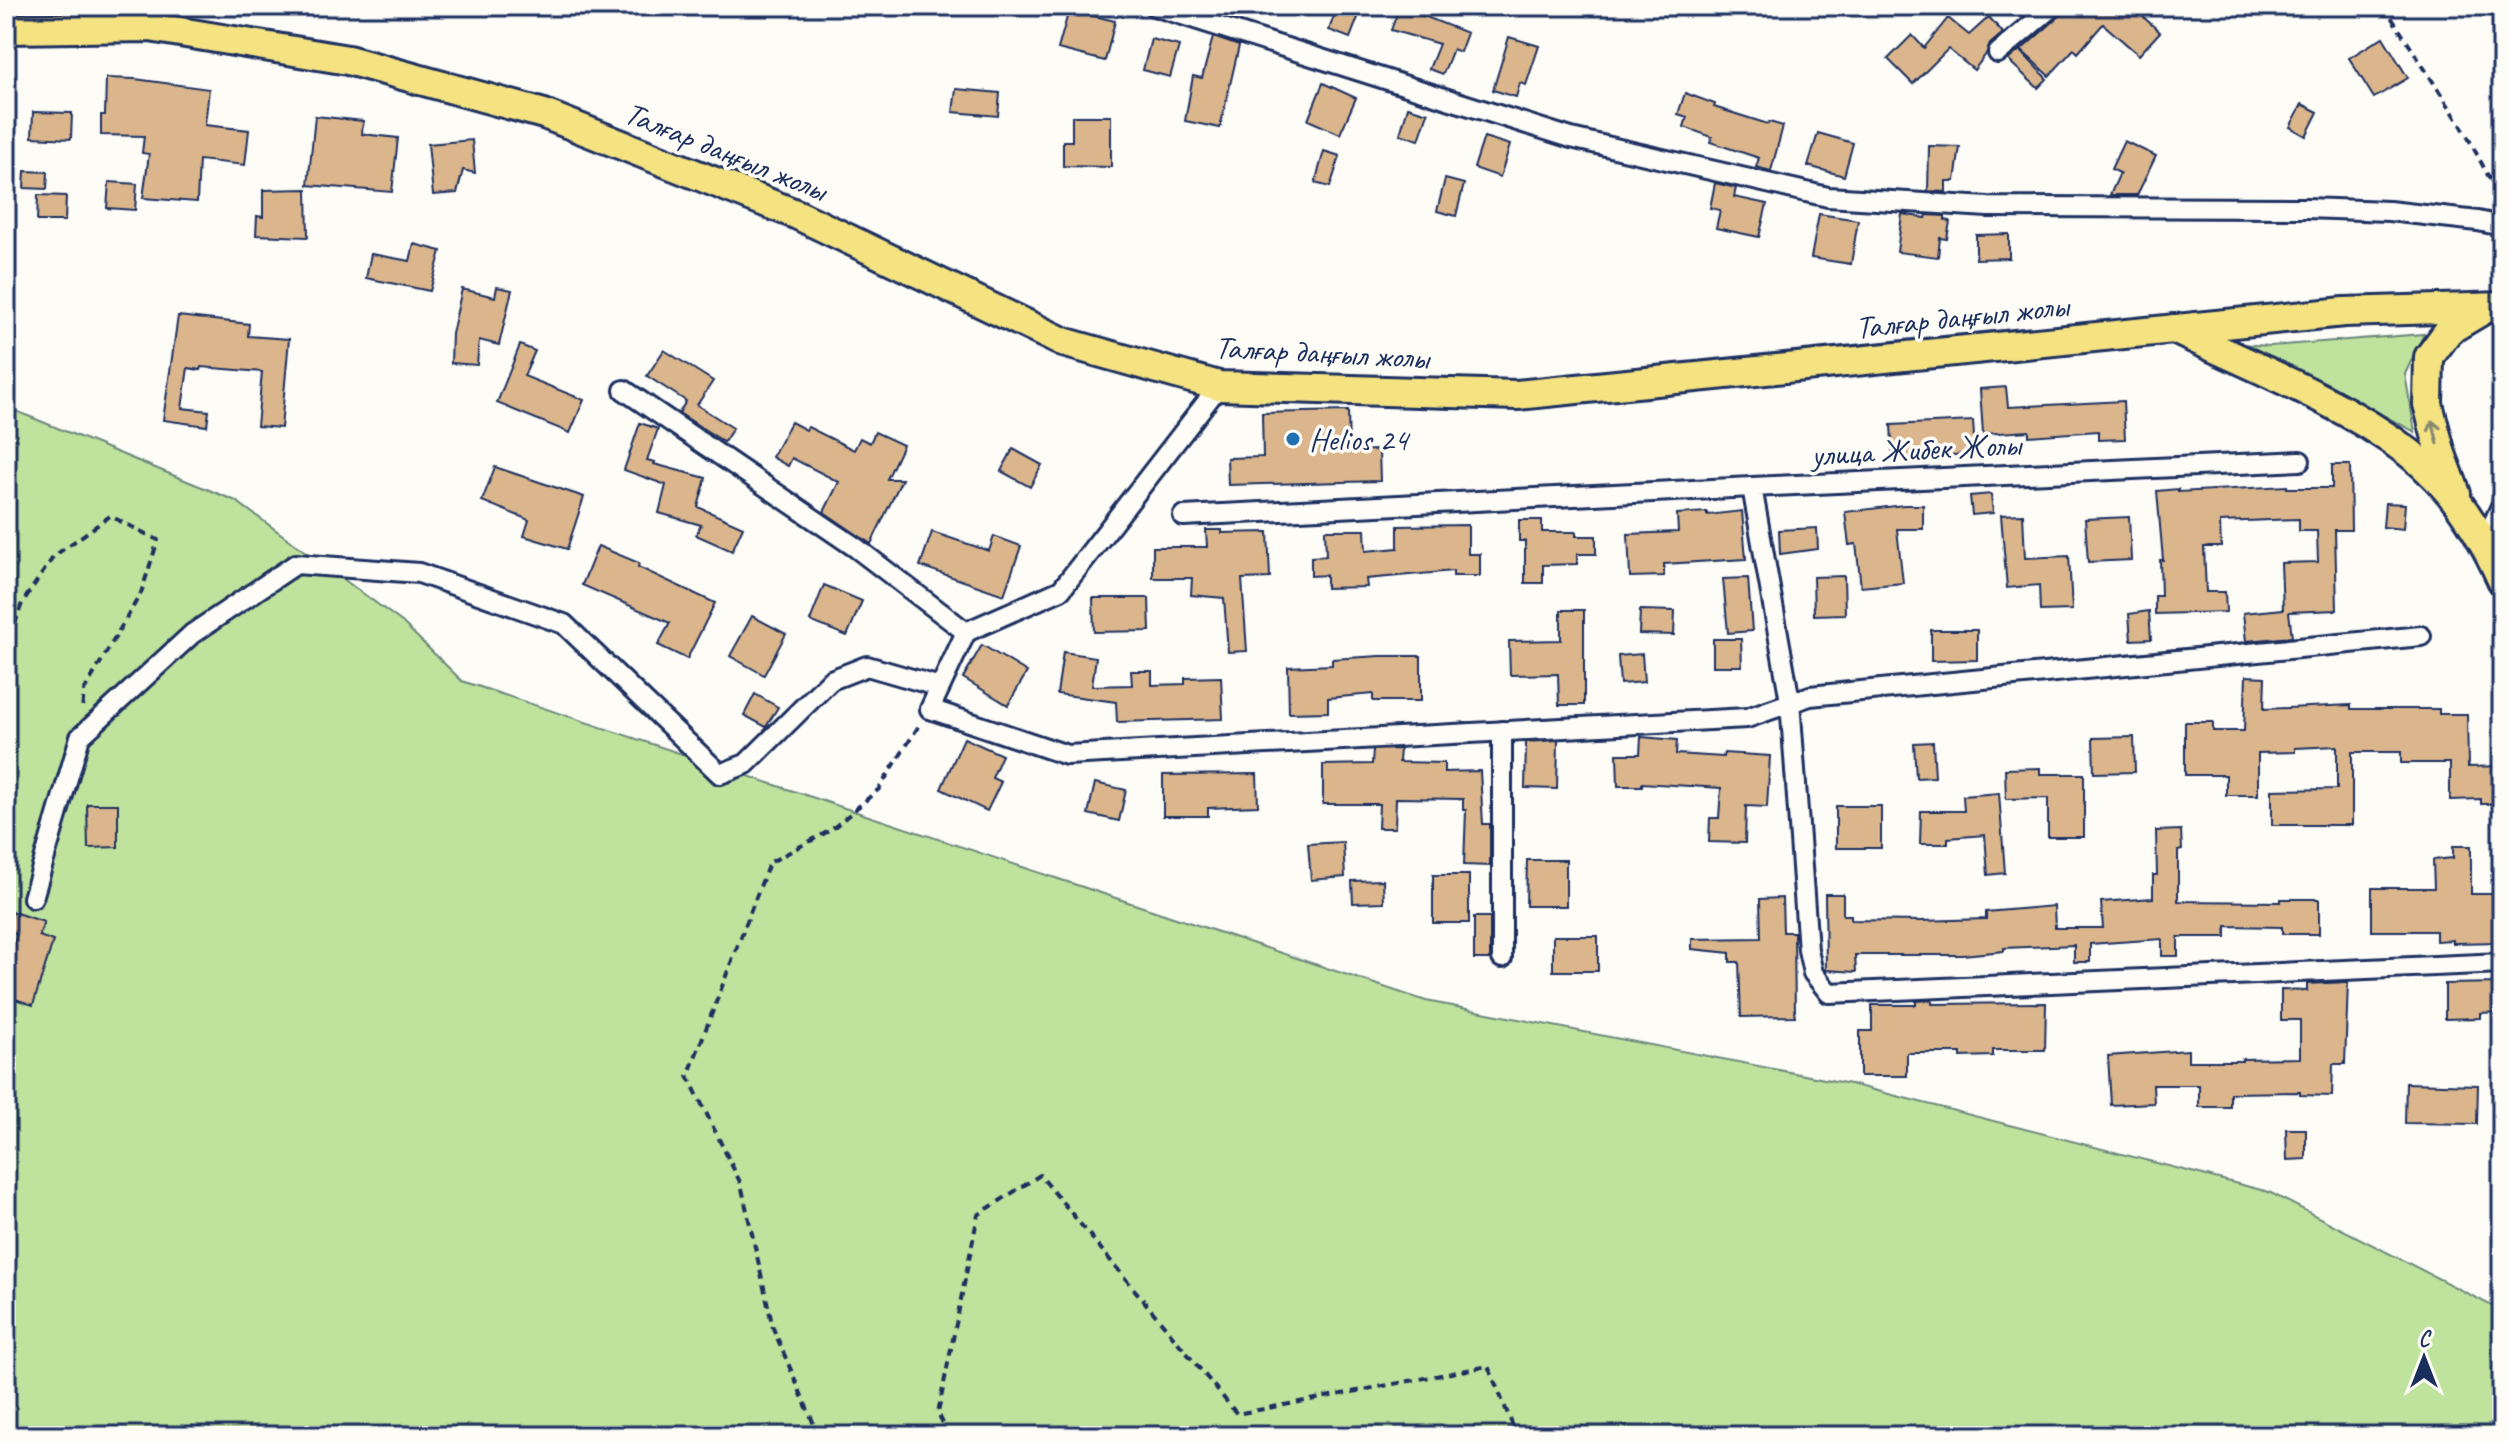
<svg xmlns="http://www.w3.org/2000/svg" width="2508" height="1442" font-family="Caveat,sans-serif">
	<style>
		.green { fill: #bfe29c; stroke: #6d887d; stroke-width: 2 }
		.building { fill: #dbb68c; stroke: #1b2f5e; stroke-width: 2 }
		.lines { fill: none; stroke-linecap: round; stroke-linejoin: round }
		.service-casing { stroke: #1b2f5e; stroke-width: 15 }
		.minor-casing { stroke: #1b2f5e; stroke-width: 24 }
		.primary-casing { stroke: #1b2f5e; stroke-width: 34 }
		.path { stroke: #1b2f5e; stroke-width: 4; stroke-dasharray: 8 6; stroke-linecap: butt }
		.service { stroke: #fdfcf7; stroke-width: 9 }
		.minor { stroke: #fdfcf7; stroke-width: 18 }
		.primary { stroke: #f5e382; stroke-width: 28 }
		.oneway { stroke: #888970 }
		.poi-dot { fill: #1f6fb2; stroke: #fdfcf7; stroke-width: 3 }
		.labels { text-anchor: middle; stroke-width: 7; stroke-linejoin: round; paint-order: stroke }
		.street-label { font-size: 32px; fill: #1b2f5e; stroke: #fdfcf7 }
		.poi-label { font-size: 32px; fill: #1b2f5e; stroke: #fdfcf7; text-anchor: start }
	</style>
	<rect width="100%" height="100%" fill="#fdfcf7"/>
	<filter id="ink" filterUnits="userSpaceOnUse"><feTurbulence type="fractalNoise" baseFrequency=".0125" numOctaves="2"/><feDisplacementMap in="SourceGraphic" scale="16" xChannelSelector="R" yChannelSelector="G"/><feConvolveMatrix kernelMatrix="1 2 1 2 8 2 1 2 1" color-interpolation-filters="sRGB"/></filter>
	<g filter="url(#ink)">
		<g class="green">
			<polygon points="2424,334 2405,374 2415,432 2273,357 2224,343 2270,346"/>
			<polygon points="6,407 236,501 402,622 462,681 1426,1001 1850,1084 2269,1192 2502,1311 2502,1436 6,1436"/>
		</g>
		<g class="building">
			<polygon points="1400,6 1419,6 1416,13 1467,33 1460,52 1453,49 1443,74 1429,69 1439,44 1391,30"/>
			<polygon points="2065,6 2131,6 2160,32 2139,55 2103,24 2078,53 2074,49 2049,76 2021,50 2061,15"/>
			<polygon points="1337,7 1359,15 1350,38 1329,30"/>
			<polygon points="1069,10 1115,21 1105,61 1058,49"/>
			<polygon points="1989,17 2003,33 1990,44 1986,54 1974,70 1948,49 1913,84 1888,59 1912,35 1924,48 1948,18 1969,35"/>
			<polygon points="1213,37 1239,46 1220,128 1185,121 1193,76 1202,78"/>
			<polygon points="1509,37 1539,46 1526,85 1520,83 1516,97 1493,90"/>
			<polygon points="2383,37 2408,78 2374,98 2349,58"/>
			<polygon points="1151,39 1179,46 1170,77 1143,70"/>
			<polygon points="2020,50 2047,79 2038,88 2008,60"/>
			<polygon points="106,78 135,79 209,89 205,125 249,130 245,165 199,160 197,202 143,198 149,154 142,153 144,136 101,135 101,115 105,115"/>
			<polygon points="1323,83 1356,98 1340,134 1308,120"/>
			<polygon points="956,89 1000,93 998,116 953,112"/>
			<polygon points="1685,93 1715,104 1714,107 1768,124 1769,122 1783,126 1771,171 1756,167 1759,158 1710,142 1712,137 1684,127 1687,117 1678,114"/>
			<polygon points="2302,104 2318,112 2306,136 2290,127"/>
			<polygon points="1408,107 1428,113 1419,140 1400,134"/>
			<polygon points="33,112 72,113 71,139 32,137"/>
			<polygon points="315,116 363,121 362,134 398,138 392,192 308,185"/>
			<polygon points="1072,116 1111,116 1111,167 1063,166 1063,141 1072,141"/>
			<polygon points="1818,133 1853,143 1844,176 1808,166"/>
			<polygon points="1484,137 1510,145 1500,177 1474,168"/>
			<polygon points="472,140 475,173 463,170 457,193 433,195 428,144"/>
			<polygon points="2124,141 2156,156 2137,195 2110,195 2120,173 2111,169"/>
			<polygon points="1929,146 1960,147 1955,181 1946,181 1946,192 1928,191"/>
			<polygon points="1324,151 1340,156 1330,187 1315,183"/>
			<polygon points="25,171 48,172 47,189 24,188"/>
			<polygon points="1445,179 1464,184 1456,216 1437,211"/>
			<polygon points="109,182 137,184 135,210 107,208"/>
			<polygon points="1715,183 1736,188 1734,197 1767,204 1759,237 1716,228 1720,210 1710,208"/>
			<polygon points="307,189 308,237 256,235 257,216 263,217 263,190"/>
			<polygon points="38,195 66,196 65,221 37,221"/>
			<polygon points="1819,214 1858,220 1851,264 1811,258"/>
			<polygon points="1902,214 1926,218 1927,215 1945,216 1945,220 1950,221 1947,239 1940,238 1938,257 1897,252"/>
			<polygon points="2009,234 2009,258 1976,259 1976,235"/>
			<polygon points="414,244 441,251 430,291 366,278 371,254 410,261"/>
			<polygon points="497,287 512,290 499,345 479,340 477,365 451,363 452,334 462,289 495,297"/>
			<polygon points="178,316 249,324 248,336 289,339 281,428 257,426 262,372 201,367 200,370 188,368 182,408 209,411 207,426 163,420"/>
			<polygon points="520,345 535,351 524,376 584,400 570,433 497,403"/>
			<polygon points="664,350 713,381 697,405 733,428 724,442 679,413 686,401 647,376"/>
			<polygon points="2006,387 2008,407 2123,401 2125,439 2098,440 2098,431 2029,436 2029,431 1983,434 1980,389"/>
			<polygon points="1348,411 1349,451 1379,450 1380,481 1228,485 1227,458 1263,457 1262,413"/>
			<polygon points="1973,421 1975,454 1893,458 1891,425"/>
			<polygon points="791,422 806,430 808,427 854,450 860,438 870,443 875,432 903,445 887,479 902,479 871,544 824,512 839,482 792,458 788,466 772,457"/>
			<polygon points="640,423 658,429 647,460 655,462 654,464 706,478 698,507 743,527 732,551 696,535 701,525 659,513 666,485 624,470"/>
			<polygon points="1013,449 1042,465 1030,487 1001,471"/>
			<polygon points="2332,465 2350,465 2351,530 2335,530 2337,610 2289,612 2292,637 2246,641 2243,613 2283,609 2281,563 2318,562 2317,531 2299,531 2299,519 2220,522 2221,547 2204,547 2206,592 2225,592 2226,612 2155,614 2155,596 2161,596 2160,560 2163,560 2157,491 2178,489 2178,492 2287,486 2287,488 2332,488"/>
			<polygon points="495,467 584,497 567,549 524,536 529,520 482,501"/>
			<polygon points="1991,494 1993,513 1972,515 1970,496"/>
			<polygon points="2385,503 2405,504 2403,529 2383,527"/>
			<polygon points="1904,505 1923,505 1923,529 1897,529 1903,583 1861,587 1856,544 1849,545 1845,512"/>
			<polygon points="1742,511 1746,559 1664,564 1664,576 1630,577 1628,534 1678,532 1677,514 1707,512 1707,515"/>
			<polygon points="2023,514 2025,558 2069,556 2072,610 2040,611 2039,585 2007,588 2001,515"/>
			<polygon points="2129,517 2131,560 2088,562 2085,519"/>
			<polygon points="1519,520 1542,520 1542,532 1576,532 1576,536 1596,536 1596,554 1577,554 1577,564 1543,565 1543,583 1525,583 1525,541 1519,541"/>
			<polygon points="1468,525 1468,554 1480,554 1480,576 1453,576 1453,571 1366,579 1367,587 1326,588 1326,575 1311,576 1311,557 1326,556 1325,530 1365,530 1366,551 1398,548 1398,526"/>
			<polygon points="1817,528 1818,549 1780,554 1779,530"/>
			<polygon points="1206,530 1222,530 1222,533 1268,532 1270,578 1242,579 1247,651 1228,652 1224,598 1191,595 1192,578 1153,578 1153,547 1207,547"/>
			<polygon points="932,532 989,551 994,536 1021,546 1004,595 920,566"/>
			<polygon points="598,546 639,563 638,567 715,603 687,659 658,645 670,623 582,585"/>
			<polygon points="1844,576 1845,614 1814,615 1813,577"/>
			<polygon points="1748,578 1752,631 1728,633 1723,579"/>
			<polygon points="824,585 862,601 847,636 810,621"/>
			<polygon points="1093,598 1149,598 1150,631 1094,632"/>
			<polygon points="1561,610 1584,610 1584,705 1559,705 1558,674 1510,675 1509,641 1561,640"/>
			<polygon points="1640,610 1675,611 1674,635 1639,634"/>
			<polygon points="2149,611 2151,639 2131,640 2129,614"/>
			<polygon points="752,616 786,634 764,675 730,656"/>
			<polygon points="1931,630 1977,630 1977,660 1931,661"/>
			<polygon points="1713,639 1741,639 1742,666 1713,666"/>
			<polygon points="982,645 1027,672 1008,705 963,678"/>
			<polygon points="1063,652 1096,657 1092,686 1132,685 1131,671 1152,671 1152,685 1185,684 1185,678 1221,677 1223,719 1117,722 1116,702 1057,694"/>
			<polygon points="1642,654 1644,682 1620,684 1618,656"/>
			<polygon points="1380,656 1421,656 1421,701 1373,701 1373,694 1328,698 1328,712 1289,713 1288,667 1332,665 1332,659"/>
			<polygon points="2246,676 2265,677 2264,709 2351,705 2351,709 2439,709 2439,714 2467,714 2468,767 2502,766 2502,804 2481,804 2481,799 2450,800 2450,763 2401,763 2401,752 2352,752 2352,825 2272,825 2272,790 2337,789 2337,746 2295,748 2295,752 2258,753 2258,795 2226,795 2226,775 2185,775 2185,722 2213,722 2213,731 2244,731"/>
			<polygon points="755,694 778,707 766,727 744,715"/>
			<polygon points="1641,737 1677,740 1676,754 1723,757 1724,753 1770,756 1767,807 1746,806 1745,843 1709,842 1710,818 1719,818 1721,788 1642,783 1642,786 1618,786 1617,754 1640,754"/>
			<polygon points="2134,737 2135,772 2094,773 2093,738"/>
			<polygon points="964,738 1002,755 992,778 1001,782 987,811 941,789"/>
			<polygon points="1558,740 1557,789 1525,788 1526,742"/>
			<polygon points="1933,742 1935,777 1916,778 1914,743"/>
			<polygon points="1400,749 1399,762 1444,763 1444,772 1480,771 1483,824 1490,824 1490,866 1464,865 1466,810 1463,810 1463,799 1396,798 1395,828 1378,828 1379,804 1323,804 1323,765 1372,764 1373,750"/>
			<polygon points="2040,768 2040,774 2084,774 2084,837 2048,837 2048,798 2006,799 2005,769"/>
			<polygon points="1257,774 1258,806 1208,808 1208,816 1163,816 1163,775"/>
			<polygon points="1095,783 1126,790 1119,821 1088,814"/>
			<polygon points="1999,793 2005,873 1988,875 1985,835 1948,838 1948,844 1920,844 1921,811 1964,811 1963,796"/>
			<polygon points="87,804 118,804 118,847 88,848"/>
			<rect x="1836" y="806" width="45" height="42"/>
			<polygon points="2181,830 2182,850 2178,851 2178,901 2281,902 2281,899 2319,899 2319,934 2282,934 2282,927 2226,926 2226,937 2178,937 2178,956 2162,956 2162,939 2090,944 2090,962 2074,962 2074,945 2004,948 2004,951 1962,955 1855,955 1856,972 1826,970 1825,894 1843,894 1843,915 1851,915 1851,920 1920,921 1986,919 1986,912 2054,906 2055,928 2103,928 2101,902 2153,898 2153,875 2157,875 2156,831"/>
			<polygon points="1343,842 1345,877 1311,880 1308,844"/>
			<polygon points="2453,846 2471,846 2471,894 2502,894 2502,942 2453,943 2453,940 2436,941 2436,931 2372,931 2372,888 2434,888 2433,860 2453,858"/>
			<polygon points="1527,860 1566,860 1566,906 1526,906"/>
			<rect x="1433" y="875" width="36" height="48"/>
			<polygon points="1383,880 1384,902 1353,903 1352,881"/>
			<polygon points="1782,898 1783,932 1794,932 1795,1016 1741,1017 1739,962 1730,962 1730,953 1692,949 1692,939 1761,938 1760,899"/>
			<polygon points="13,912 44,922 39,936 53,941 33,1005 6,996 6,969 17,934 7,931"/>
			<rect x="1474" y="917" width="16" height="42"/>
			<rect x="1553" y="936" width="45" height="35"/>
			<polygon points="2348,982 2345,1064 2333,1064 2332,1096 2300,1095 2300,1092 2230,1093 2230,1107 2199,1107 2199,1085 2153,1085 2154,1103 2111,1105 2108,1056 2188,1050 2188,1061 2242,1061 2242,1059 2300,1058 2300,1020 2281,1020 2281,990 2307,991 2307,984"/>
			<polygon points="2502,983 2502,1012 2480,1013 2480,1018 2445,1019 2445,984"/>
			<polygon points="1932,1000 1932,1004 2046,1003 2045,1050 1993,1050 1993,1056 1961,1057 1961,1053 1907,1053 1907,1076 1860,1076 1860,1031 1872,1031 1872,1005 1916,1005 1916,1001"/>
			<polygon points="2406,1083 2478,1085 2477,1124 2405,1123"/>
			<polygon points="2286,1129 2306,1129 2306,1159 2287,1160"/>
		</g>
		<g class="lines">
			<g class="service-casing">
				<g id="service">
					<polyline points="2502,421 2500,434 2502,449"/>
					<polyline points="2484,533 2502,493"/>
				</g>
			</g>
			<g class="minor-casing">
				<g id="minor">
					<polyline points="1154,6 1571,138 1828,197 1988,207 2306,208 2389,211 2478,221 2502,226"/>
					<polyline points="1998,53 2053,6"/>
					<polyline points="624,390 855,547 966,632 1061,590 1219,386"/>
					<polyline points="2300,461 1752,487 1790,701 1808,950 1813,973 1829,993 2502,963"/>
					<polyline points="1183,516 1752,487"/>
					<polyline points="966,632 930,709 1067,755 1747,718 1810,696 2421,636"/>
					<polyline points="1502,731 1502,958"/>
					<polyline points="33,898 80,737 192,634 296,564 419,573 564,624 720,774 746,764 831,680 867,666 940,687"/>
				</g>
			</g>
			<g class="primary-casing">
				<g id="primary">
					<polyline points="6,29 150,27 348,60 544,114 798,215 1063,342 1219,386 1517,395 2344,312 2502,307"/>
					<path d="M2174 329C2253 367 2338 399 2408 452 2450 484 2481 532 2502 580"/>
					<polyline points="2456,494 2441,454 2428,404 2429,357 2449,330 2486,308"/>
				</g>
			</g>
			<g class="path">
				<polyline points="2384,6 2463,128 2502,202"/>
				<polyline points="6,651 22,603 54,556 110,516 158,540 141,593 84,691 82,710"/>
				<polyline points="819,1436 773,1328 741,1184 688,1076 769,863 831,830 879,789 920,724"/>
				<polyline points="949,1436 938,1413 978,1215 1040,1175 1237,1414 1488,1366 1517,1436"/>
			</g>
			<use href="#service" class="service"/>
			<use href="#minor" class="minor"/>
			<use href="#primary" class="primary"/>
		</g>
		<defs><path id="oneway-shaft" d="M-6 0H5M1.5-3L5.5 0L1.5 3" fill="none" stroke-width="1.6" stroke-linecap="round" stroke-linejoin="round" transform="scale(2)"/></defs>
		<use class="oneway" href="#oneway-shaft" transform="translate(2435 432) rotate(-104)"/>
	</g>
	<circle class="poi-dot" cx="1293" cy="439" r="8"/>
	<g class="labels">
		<g class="street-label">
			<text transform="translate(726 151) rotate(22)" y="11">Талғар даңғыл жолы</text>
			<text transform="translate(1962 316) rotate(-6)" y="11">Талғар даңғыл жолы</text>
			<text transform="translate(1322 352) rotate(3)" y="11">Талғар даңғыл жолы</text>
			<text transform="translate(1916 449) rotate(-3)" y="11">улица Жибек Жолы</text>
		</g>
		<g class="poi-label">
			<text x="1309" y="450">Helios 24</text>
		</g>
	</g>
	<rect width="2508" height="1442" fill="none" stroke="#fdfcf7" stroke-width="32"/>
	<rect x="16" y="16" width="2476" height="1410" fill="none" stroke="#1b2f5e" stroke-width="3" filter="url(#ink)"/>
	<g transform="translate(2424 1358)" stroke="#fdfcf7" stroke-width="6" paint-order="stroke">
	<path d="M0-6L14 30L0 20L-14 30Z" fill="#1b2f5e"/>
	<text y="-12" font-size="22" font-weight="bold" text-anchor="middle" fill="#1b2f5e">С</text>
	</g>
</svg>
